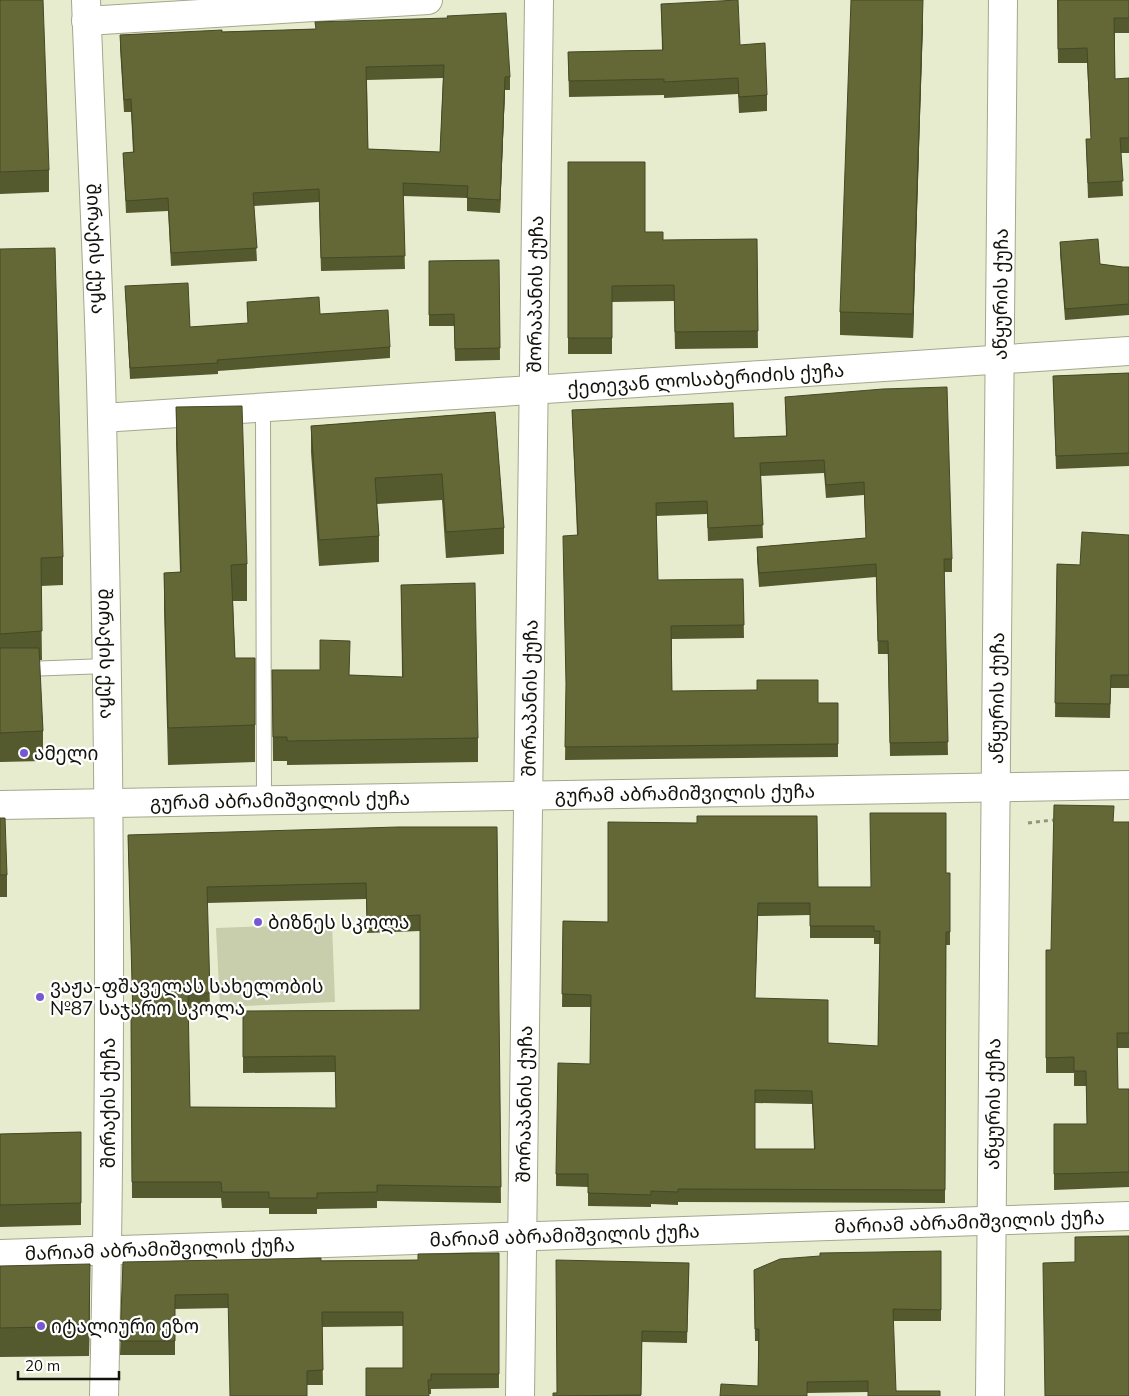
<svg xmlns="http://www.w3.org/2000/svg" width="1129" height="1396" font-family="Mulish,'Noto Sans Georgian',sans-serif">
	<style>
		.grass { fill: #c8cdac }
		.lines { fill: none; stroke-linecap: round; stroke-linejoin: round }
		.service-casing { stroke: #a4a78d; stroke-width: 16 }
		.minor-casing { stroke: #a4a78d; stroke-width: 30 }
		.path { stroke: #91947f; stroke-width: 3; stroke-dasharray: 4 4; stroke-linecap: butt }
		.service { stroke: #fff; stroke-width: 14 }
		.minor { stroke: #fff; stroke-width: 28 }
		.wall { fill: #55592e; fill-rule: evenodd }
		.shaded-wall { fill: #454926 }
		.building { fill: #636836; stroke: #454926; fill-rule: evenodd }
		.poi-dot { fill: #7758d2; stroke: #fff; stroke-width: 2 }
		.labels { text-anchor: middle; stroke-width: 4.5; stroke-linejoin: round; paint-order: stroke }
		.street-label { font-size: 19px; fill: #12130a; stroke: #fff }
		.poi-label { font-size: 19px; fill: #12130a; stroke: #fff; text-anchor: start }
	</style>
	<rect width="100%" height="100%" fill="#e8eccf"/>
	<polygon class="grass" points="332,924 335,1002 220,1007 216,928"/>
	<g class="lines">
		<g class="service-casing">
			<g id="service">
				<polyline points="263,408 264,800"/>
				<polyline points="0,670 106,666"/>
			</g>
		</g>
		<g class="minor-casing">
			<g id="minor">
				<path id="s1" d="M86 0C91 140 99 280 102 421 110 746 112 1071 104 1396"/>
				<polyline points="86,21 428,0"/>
				<path id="s2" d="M102 418 1129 351"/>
				<path id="s3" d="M0 805 1129 785"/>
				<path id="s4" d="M0 1254 1129 1216"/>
				<path id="s5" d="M520 1396 539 0"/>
				<path id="s6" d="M990 1396 1003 0"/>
			</g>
		</g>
		<polyline class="path" points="1028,823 1053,820"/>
		<use href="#service" class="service"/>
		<use href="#minor" class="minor"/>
	</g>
	<g class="wall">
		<polygon points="0,0 49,170 49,192 0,194"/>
		<polygon points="1057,0 1129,0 1129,33 1115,33 1115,79 1129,78 1129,153 1121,153 1123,196 1088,198 1086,139 1091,139 1087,63 1058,63"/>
		<polygon points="661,4 740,45 767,95 767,111 739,113 738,94 664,98 664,95 569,97 568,52 662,50"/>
		<polygon points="923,22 913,338 840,335 840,312"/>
		<path d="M315 29 510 77V90H505L500 213 467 211V198L403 196 405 269 321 271 319 202 254 206 257 261 171 266 168 211 126 213 123 153 133 152 131 112H124L120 48V35ZM443 78 440 152 368 149 367 80Z"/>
		<polygon points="568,162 645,232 663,240 757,239 758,348 675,349 674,301 612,302 612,354 568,354"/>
		<polygon points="1060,242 1100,264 1123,267 1129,267 1129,315 1065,320 1060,253"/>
		<polygon points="0,249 63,557 63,585 41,586 42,660 39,660 43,731 43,761 0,762"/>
		<polygon points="499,260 500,360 455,361 454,326 429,326 429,261"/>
		<polygon points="125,286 190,327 248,324 247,302 320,314 390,347 390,358 218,371 218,374 130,379"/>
		<polygon points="1129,373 1129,466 1056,469 1053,376"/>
		<polygon points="785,397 952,559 952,572 944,572 948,755 890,756 888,654 878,654 876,577 759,587 757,560 757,547 866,538 864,495 826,498 824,473 761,476 763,538 708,541 707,514 656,516 658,580 743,579 744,638 672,639 672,691 818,703 838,703 838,757 565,760 566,691 577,535 572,410 734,438 786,436"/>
		<polygon points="176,407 247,564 247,601 233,601 235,658 255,658 255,762 168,765 164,609 164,573 180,572 176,444"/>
		<polygon points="495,412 504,528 504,554 446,558 442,500 377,504 379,536 379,562 319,566 311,452 311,426"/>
		<polygon points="1129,535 1129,688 1111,688 1110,718 1055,717 1057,564 1080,565"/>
		<polygon points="401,585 478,738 478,762 287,765 287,761 273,761 272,670 349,675 402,677"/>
		<polygon points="0,818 7,875 7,897 0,897"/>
		<polygon points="1114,822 1129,822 1129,1048 1117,1048 1118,1089 1129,1089 1129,1187 1054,1190 1054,1124 1087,1124 1086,1086 1074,1086 1074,1073 1046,1073 1046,950 1051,950"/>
		<path d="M497 827 501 1203 377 1201V1208L317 1209V1214H269V1208H222L221 1198H132L131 1018H133L128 835ZM366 899 367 933 420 931V1010L243 1011V1073L335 1072 336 1108 190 1107 188 1009H210L207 903Z"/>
		<path d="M946 873H950V945H946L945 1203 678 1202V1205L651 1204V1207L588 1206V1187L556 1186V1174L590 1064 591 1007H562L563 921 608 922 818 887H871ZM810 915V938H874V944H880L878 1046 828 1043 755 998 758 916ZM755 1103 812 1104 814 1149H755Z"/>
		<polygon points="81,1132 81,1225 0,1227 0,1134"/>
		<polygon points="941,1251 941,1321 893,1321 868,1392 807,1393 758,1386 758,1341 755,1341 754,1270"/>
		<polygon points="499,1253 499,1388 431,1389 431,1394 429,1394 403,1368 403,1326 322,1327 323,1385 307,1385 228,1308 175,1309 175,1355 120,1355 123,1262 418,1260"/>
		<polygon points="689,1263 687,1343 642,1342 641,1396 553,1396"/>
		<polygon points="0,1266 90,1294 89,1356 0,1357"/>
	</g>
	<g class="shaded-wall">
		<polygon points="923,0 923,22 913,338 913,314"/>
		<polygon points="505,77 505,90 500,213 500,200"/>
		<polygon points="90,1264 90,1294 89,1356 89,1326"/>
	</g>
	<g class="building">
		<polygon points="0,0 43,0 49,170 0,172"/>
		<polygon points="738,0 740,45 765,43 767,95 739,97 738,78 664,82 664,79 569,81 568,52 663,50 661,4"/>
		<polygon points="851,0 923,0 913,314 840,312"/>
		<polygon points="1058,0 1129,0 1129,18 1114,18 1115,79 1129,78 1129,138 1120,138 1123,181 1088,183 1086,139 1091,139 1087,48 1058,49"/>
		<path d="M506 13 510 77H505L500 200 467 198 468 186 403 183 405 256 321 258 319 189 253 193 257 248 171 253 168 198 126 201 123 153 134 152 131 99 124 100 120 35 222 30V32L316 29 315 22 448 18 447 16ZM444 65 440 152 368 149 366 67Z"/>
		<polygon points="568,162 645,162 645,232 663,232 663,240 757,239 758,331 675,332 674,285 612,286 612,338 568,338"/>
		<polygon points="1098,239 1100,264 1123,267 1129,267 1129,304 1065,309 1060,242"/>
		<polygon points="55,248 63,557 41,558 42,631 0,634 0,249"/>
		<polygon points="499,260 500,348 455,349 454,314 429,315 429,261"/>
		<polygon points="188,283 190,327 248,323 247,302 319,297 320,314 388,310 390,347 217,360 218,363 130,368 125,286"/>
		<polygon points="1129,373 1129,453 1056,456 1053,376"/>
		<polygon points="947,387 952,559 944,559 948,742 890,743 888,641 878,641 876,564 759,573 757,547 866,538 864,482 826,485 824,460 760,463 763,525 708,528 707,501 656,503 658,580 743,579 744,625 671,626 672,691 757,690 757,680 818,680 818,703 838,703 838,744 565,747 566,684 563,536 578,535 572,410 733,403 734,438 787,436 785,397 883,389"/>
		<polygon points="242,406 247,564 231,565 235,658 255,658 255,725 168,728 164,573 181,572 176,407"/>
		<polygon points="495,412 504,528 446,532 442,474 375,478 379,536 319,540 311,426"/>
		<polygon points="1082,532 1129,535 1129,675 1111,675 1110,704 1055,703 1057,564 1080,565"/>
		<polygon points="475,583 478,738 287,741 287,737 273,737 272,670 320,670 320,640 350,641 349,675 403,677 401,585"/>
		<polygon points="0,648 39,648 43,731 0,733"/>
		<polygon points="1054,805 1114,806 1113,822 1129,822 1129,1033 1117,1033 1118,1089 1129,1089 1129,1172 1054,1174 1054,1124 1087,1124 1086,1071 1074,1071 1074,1057 1046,1058 1046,950 1051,950"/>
		<path d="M870 813H946V873H950V932H946L945 1190 678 1189V1192L651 1191V1195L588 1193V1174H556L558 1063 590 1064 591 995 562 994 563 921 608 922V822L697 823V816H817L818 887H871ZM758 903H810V926H874V931H880L878 1046 828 1043V1000L755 998ZM755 1090 812 1091 815 1149H755Z"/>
		<polygon points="0,818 5,818 7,875 0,875"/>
		<path d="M398 827H497L501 1187 377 1185V1192L317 1193V1198H269V1192H222L221 1182H132L131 1018H133L128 835ZM366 883 367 918 420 915V1010L243 1011V1057L335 1056 336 1108 190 1107 188 993H210L207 887Z"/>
		<polygon points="81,1132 81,1203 0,1205 0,1134"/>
		<polygon points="1129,1236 1129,1396 1045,1396 1043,1263 1075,1262 1075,1237"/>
		<polygon points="941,1251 941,1310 893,1309 896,1391 940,1391 940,1396 868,1396 868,1381 807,1382 807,1396 720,1396 721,1384 758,1386 759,1329 755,1329 754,1270 780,1259 820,1256 820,1253"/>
		<polygon points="499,1253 499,1374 431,1374 431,1380 428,1380 429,1396 366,1396 366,1368 403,1368 403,1312 322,1312 323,1370 307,1371 307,1396 230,1396 228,1294 175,1295 175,1341 120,1341 123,1262 321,1258 321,1261 418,1260 418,1254"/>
		<polygon points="556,1260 689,1263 687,1332 642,1331 641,1395 553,1396 553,1393 557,1393"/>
		<polygon points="90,1264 89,1326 0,1328 0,1266"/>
	</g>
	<g class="poi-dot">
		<circle cx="24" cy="753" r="5"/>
		<circle cx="258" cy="922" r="5"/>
		<circle cx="40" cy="997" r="5"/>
		<circle cx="41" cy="1326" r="5"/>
	</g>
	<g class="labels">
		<g class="street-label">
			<text dy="7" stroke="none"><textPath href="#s1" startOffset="249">შირაქის ქუჩა</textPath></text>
			<text dy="7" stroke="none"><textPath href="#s5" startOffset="1102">შორაპანის ქუჩა</textPath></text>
			<text dy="7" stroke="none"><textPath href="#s6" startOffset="1102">აწყურის ქუჩა</textPath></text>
			<text dy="7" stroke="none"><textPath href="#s2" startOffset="605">ქეთევან ლოსაბერიძის ქუჩა</textPath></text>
			<text dy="7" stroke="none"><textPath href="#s1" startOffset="654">შირაქის ქუჩა</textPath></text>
			<text dy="7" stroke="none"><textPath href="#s5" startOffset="698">შორაპანის ქუჩა</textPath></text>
			<text dy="7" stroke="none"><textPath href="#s6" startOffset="698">აწყურის ქუჩა</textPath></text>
			<text dy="7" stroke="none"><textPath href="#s3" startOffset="685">გურამ აბრამიშვილის ქუჩა</textPath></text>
			<text dy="7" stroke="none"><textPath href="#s3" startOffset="280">გურამ აბრამიშვილის ქუჩა</textPath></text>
			<text transform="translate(108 1103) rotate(-90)" y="7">შირაქის ქუჩა</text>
			<text dy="7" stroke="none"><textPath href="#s5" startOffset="292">შორაპანის ქუჩა</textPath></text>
			<text dy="7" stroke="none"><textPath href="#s6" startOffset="292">აწყურის ქუჩა</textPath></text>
			<text dy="7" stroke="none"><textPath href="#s4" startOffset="970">მარიამ აბრამიშვილის ქუჩა</textPath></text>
			<text dy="7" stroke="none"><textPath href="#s4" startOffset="565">მარიამ აბრამიშვილის ქუჩა</textPath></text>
			<text dy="7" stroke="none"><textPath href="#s4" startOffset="160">მარიამ აბრამიშვილის ქუჩა</textPath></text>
		</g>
		<g class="poi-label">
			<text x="34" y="760">ამელი</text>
			<text x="268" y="929">ბიზნეს სკოლა</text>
			<text x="50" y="993">ვაჟა-ფშაველას სახელობის<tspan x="50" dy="22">№87 საჯარო სკოლა</tspan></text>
			<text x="51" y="1333">იტალიური ეზო</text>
		</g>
	</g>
	<path d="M18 1371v8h101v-8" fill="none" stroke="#12130a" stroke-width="2.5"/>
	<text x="25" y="1371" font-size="15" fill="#12130a" stroke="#ffffff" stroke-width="4" paint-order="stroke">20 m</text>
</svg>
